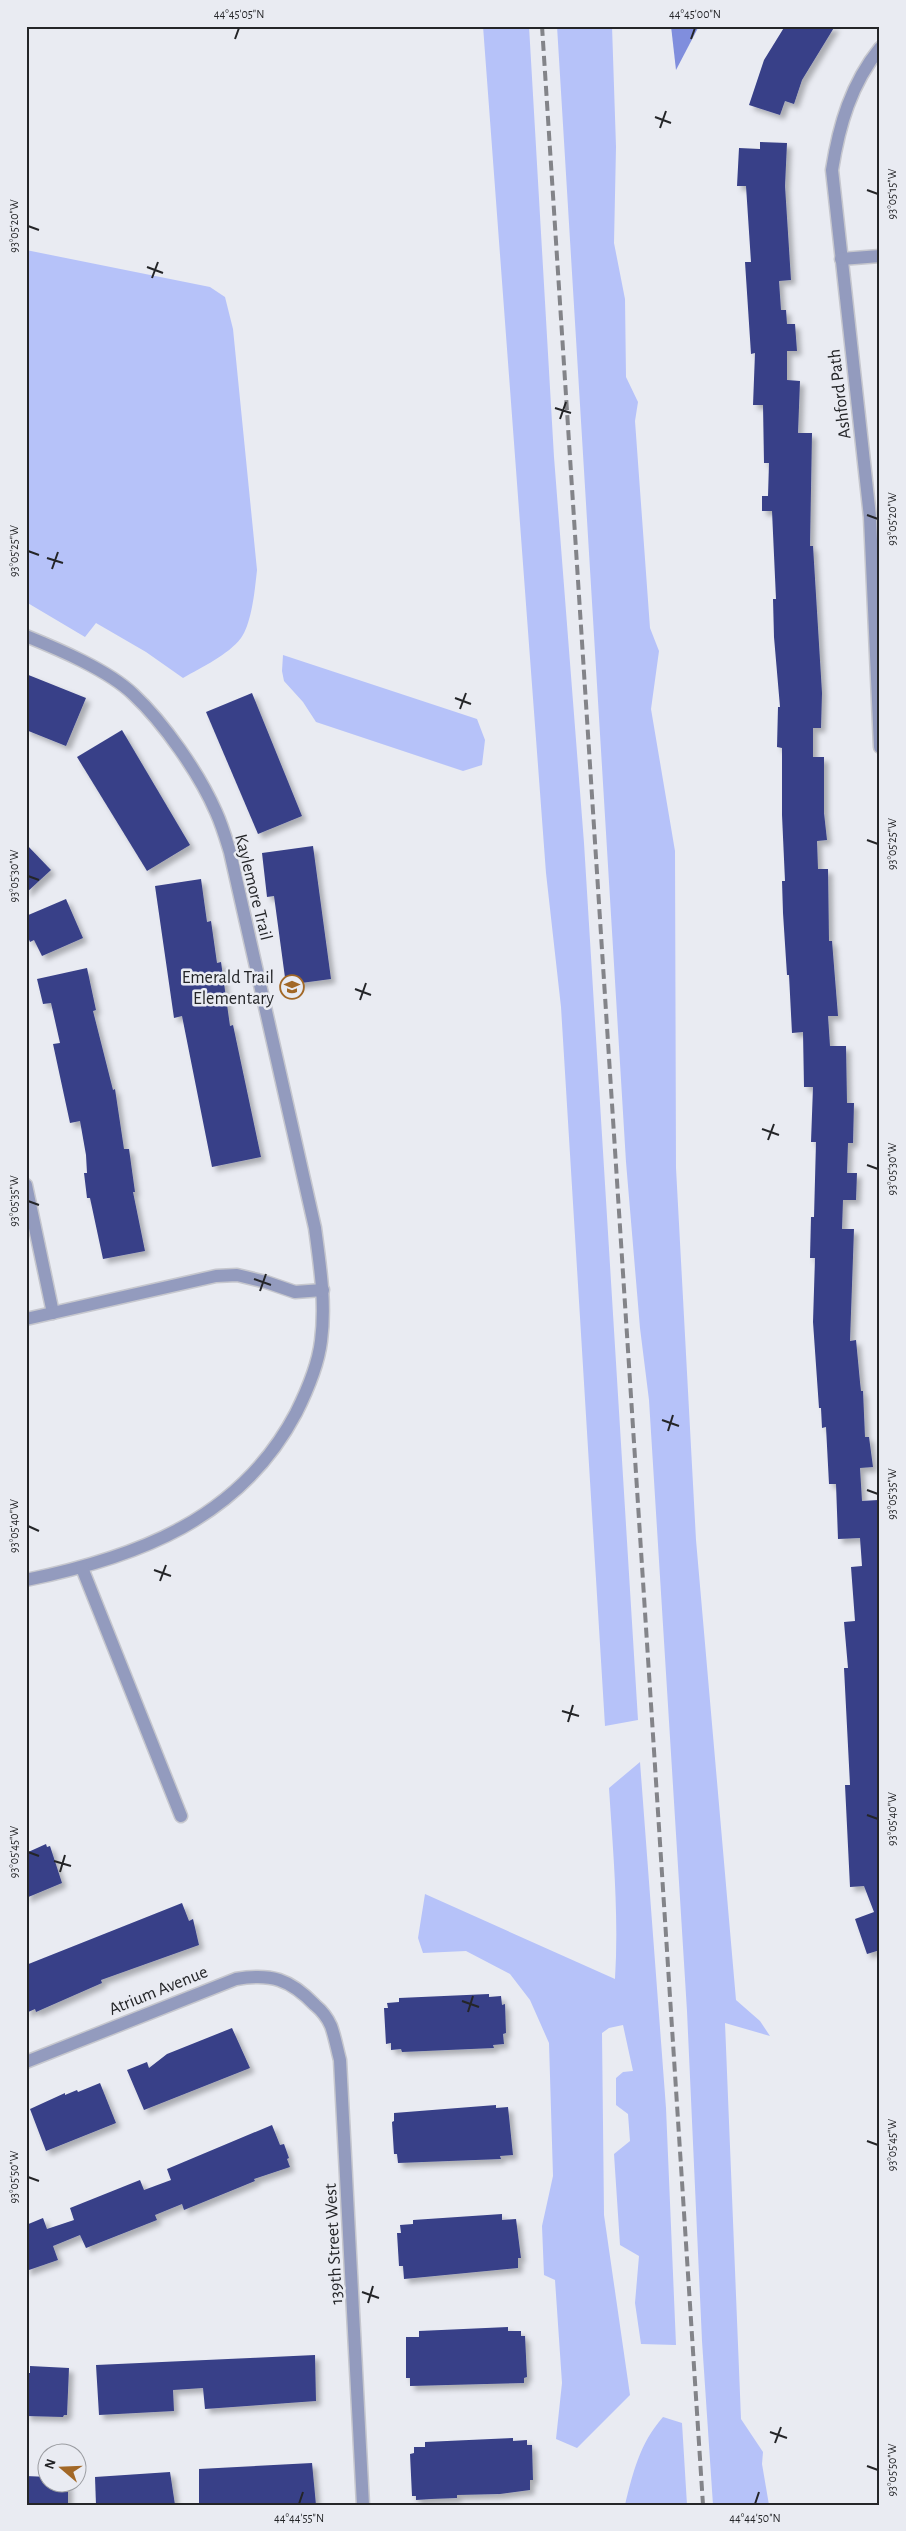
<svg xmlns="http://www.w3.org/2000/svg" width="906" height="2531" font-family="'Alegreya Sans',sans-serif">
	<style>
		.green { fill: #b6c2f9 }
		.water { fill: #808edd }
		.building { fill: #384088; filter: url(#shadow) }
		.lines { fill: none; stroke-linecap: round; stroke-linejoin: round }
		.minor-casing { stroke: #c6c7ce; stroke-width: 15 }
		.minor { stroke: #939bbe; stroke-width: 12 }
		.rail { stroke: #838489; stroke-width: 4; stroke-dasharray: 10 5; stroke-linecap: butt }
		.ticks { fill: none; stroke: #242528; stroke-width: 2 }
		.labels { text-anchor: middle; stroke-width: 5; stroke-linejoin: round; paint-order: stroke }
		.street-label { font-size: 18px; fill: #242528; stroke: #e9ebf2 }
		.poi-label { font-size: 18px; fill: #242528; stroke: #e9ebf2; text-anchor: end }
		.neatline { fill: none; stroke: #242528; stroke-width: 2 }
		.ticks-label { font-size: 12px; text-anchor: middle; fill: #242528 }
	</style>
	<defs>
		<filter id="shadow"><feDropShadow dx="4.5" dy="4.5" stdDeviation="2.5" flood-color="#0004"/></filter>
	</defs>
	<rect width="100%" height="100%" fill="#e9ebf2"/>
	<g class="green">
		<polygon points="483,26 529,26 554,457 584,843 638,1720 605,1726 561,1007 546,873"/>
		<polygon points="557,26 612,26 616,147 614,243 625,299 626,377 638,402 635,421 650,628 659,651 651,709 675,851 676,1168 696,1540 736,2000 760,2021 770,2036 725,2023 741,2419 763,2452 762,2464 769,2505 713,2505 702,2341 687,2011 649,1400 640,1328 626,1162"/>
		<path d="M26 250 210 287 225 297 233 329 257 570C255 588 252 623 241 638 228 655 202 667 183 678L146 652 96 623 85 637 26 602Z"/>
		<polygon points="283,655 477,719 485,740 482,765 463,771 316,722 303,702 284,681 282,671"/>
		<path d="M640 1762 666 2108 676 2345 641 2344 635 2303 639 2256 620 2245 614 2154 630 2141 628 2114 616 2105V2078L623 2072 633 2071 623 2025 609 2028 602 2033 604 2215 630 2395 577 2448 556 2439 562 2383 555 2280 544 2275 542 2226 553 2176 549 2043 530 2000 510 1974 466 1951 423 1953 418 1938 425 1894 615 1979C619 1915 613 1851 609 1788Z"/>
		<path d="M663 2417 682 2423 687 2505H625C633 2472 640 2443 663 2417Z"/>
	</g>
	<polygon class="water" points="671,26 699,26 676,70"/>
	<g class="building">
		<polygon points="785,26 835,26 802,80 794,104 785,101 780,115 749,105 764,60"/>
		<polygon points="760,142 787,143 785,186 791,280 779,281 781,310 786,310 787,324 795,324 797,351 787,351 787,380 800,381 798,433 812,433 810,546 813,546 822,693 821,728 813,728 813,757 824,757 824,813 827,840 817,841 818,869 828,869 829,941 832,941 838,1016 828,1016 830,1046 846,1046 847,1103 854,1103 853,1143 848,1143 847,1173 857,1173 856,1200 843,1200 842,1229 854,1229 850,1341 856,1340 860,1382 861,1391 863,1391 865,1437 869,1437 873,1467 860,1468 862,1501 878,1500 880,1637 877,1638 880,1666 880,1950 867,1954 855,1919 874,1912 864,1886 850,1887 845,1785 850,1785 844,1668 848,1668 844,1622 855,1621 851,1567 862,1566 860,1538 838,1539 836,1484 829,1484 826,1427 822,1428 821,1408 819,1408 813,1322 815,1258 810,1258 811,1217 814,1217 816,1142 811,1142 813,1087 804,1087 803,1032 792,1033 789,975 787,975 783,913 782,881 785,881 782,815 782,748 777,747 778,707 780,707 774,637 773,599 776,599 772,511 762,511 762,496 768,496 769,463 764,463 763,405 753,405 755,353 751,354 745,262 751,262 746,186 737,186 739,148 760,149"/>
		<polygon points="26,674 86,698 66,746 26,730"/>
		<polygon points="252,693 302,816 258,834 206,712"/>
		<polygon points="122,730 190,845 147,871 77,757"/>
		<polygon points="26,844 51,870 26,893"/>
		<polygon points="313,846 331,979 286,985 274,896 267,897 262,853"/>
		<polygon points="201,879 207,922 211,921 217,963 221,962 230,1026 233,1025 261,1157 212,1167 182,1016 174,1018 155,886"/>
		<polygon points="66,899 83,938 42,956 34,940 30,942 26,932 26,916"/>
		<polygon points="87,968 96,1010 93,1011 113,1090 115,1089 124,1149 129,1149 135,1192 133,1192 145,1251 103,1259 90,1198 87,1198 84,1173 87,1173 86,1155 80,1121 70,1123 53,1044 60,1043 51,1003 43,1004 37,979"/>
		<polygon points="46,1844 47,1847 50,1846 62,1883 26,1898 26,1853"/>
		<polygon points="182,1903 189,1921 193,1919 199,1945 101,1980 102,1983 36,2012 35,2009 26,2013 26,1965"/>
		<polygon points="489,1994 489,1997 501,1996 502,2005 505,2004 506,2033 503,2034 504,2044 493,2045 494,2048 402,2052 401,2049 391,2050 391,2043 386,2044 384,2008 388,2008 387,2003 399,2002 399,1998"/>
		<polygon points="232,2028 250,2068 144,2110 127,2070 147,2062 149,2068 167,2054"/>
		<polygon points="100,2083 116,2123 46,2151 30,2109 65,2093 65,2095 77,2090 78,2092"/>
		<polygon points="496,2105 496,2108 508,2107 513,2155 500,2156 501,2159 398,2163 397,2154 394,2154 392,2122 394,2121 394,2113"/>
		<polygon points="272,2125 280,2145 284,2144 289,2158 287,2159 290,2167 254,2179 255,2181 184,2210 182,2204 155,2215 157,2220 86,2248 80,2235 53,2246 58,2260 26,2271 26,2225 43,2218 47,2229 74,2220 70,2208 140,2180 144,2190 171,2180 167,2169"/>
		<polygon points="502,2214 502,2220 516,2219 521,2258 518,2258 518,2268 404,2279 403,2266 399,2266 397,2233 401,2233 400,2225 413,2224 413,2220"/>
		<polygon points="508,2327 508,2331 521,2331 521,2336 525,2336 527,2377 524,2378 524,2383 410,2386 410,2378 406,2378 406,2337 419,2337 419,2331"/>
		<polygon points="315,2355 316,2401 205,2409 203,2388 173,2390 174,2411 99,2415 96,2365"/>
		<polygon points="30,2366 69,2368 67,2415 64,2415 63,2417 26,2416 26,2373 30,2373"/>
		<polygon points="513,2438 513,2441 527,2440 527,2445 532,2445 533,2480 530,2480 530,2490 500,2494 457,2495 457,2498 431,2499 416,2500 416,2496 412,2496 410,2454 414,2453 414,2447 425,2447 425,2442"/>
		<polygon points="312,2463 316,2505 199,2505 199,2469"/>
		<polygon points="170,2472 175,2505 96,2505 95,2477"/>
		<polygon points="26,2476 48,2477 48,2484 68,2484 68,2505 26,2505"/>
	</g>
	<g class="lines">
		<g class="minor-casing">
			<g id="minor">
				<path d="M880 48C851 84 839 125 832 170L870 517 880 747"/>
				<polyline points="841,259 880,256"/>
				<path d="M26 636C58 649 108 670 133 694 164 723 199 773 216 812 222 825 226 839 230 852L315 1228C320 1266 326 1303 321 1341 318 1366 307 1391 296 1413 240 1519 138 1557 26 1580"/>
				<polyline points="26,1185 53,1313"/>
				<polyline points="26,1319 216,1276 237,1275 266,1282 295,1292 323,1290"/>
				<polyline points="82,1568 181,1816"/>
				<path d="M26 2062 236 1979C271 1973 290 1979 315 2005 321 2010 328 2019 331 2026 335 2037 337 2049 340 2060L363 2505"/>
			</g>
		</g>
		<use href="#minor" class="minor"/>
		<polyline class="rail" points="542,26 703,2505"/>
	</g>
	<path class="ticks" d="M235 39 239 28M691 39 695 28M655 117 671 123M660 128 666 111M867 190 878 194M28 226 39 230M147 267 163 273M152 278 158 262M555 408 571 413M560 419 566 402M867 515 878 519M28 551 39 555M47 558 63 563M52 569 58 552M455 698 471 704M460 709 466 693M867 840 878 844M28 876 39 880M355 989 371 995M360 1000 366 983M762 1129 779 1135M768 1140 774 1124M867 1165 878 1169M28 1201 39 1205M254 1279 271 1285M260 1291 266 1274M662 1420 679 1426M668 1431 673 1415M867 1490 878 1494M28 1526 39 1531M154 1570 171 1576M160 1581 166 1565M562 1711 579 1716M568 1722 573 1705M867 1815 878 1819M28 1852 39 1856M54 1861 71 1866M60 1872 65 1855M462 2001 479 2007M468 2012 473 1996M867 2141 878 2145M28 2177 39 2181M362 2292 379 2298M368 2303 373 2286M770 2432 787 2438M775 2443 781 2427M867 2466 878 2470M299 2504 303 2492M755 2504 759 2492"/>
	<defs>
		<g id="school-ring" transform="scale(1.25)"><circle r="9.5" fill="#e9ebf2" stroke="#a26827" stroke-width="1.5"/><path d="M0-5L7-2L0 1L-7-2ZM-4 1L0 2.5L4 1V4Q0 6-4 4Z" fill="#a26827"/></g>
	</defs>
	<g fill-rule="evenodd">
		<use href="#school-ring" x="292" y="987"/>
	</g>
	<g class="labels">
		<g class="street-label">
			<text transform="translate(839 394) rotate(-97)" y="6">Ashford Path</text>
			<text transform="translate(254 887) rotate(76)" y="6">Kaylemore Trail</text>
			<text transform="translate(158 1990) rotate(-22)" y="6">Atrium Avenue</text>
			<text transform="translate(333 2244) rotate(-93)" y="6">139th Street West</text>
		</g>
		<g class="poi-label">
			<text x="274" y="983">Emerald Trail<tspan x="274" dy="21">Elementary</tspan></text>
		</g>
	</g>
	<rect width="906" height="2531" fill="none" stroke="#e9ebf2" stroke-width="55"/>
	<g transform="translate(62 2468) rotate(289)"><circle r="24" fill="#e9ebf2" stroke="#9a9ca1"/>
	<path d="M0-4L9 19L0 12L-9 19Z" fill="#a26827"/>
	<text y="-8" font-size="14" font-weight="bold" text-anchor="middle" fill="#242528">N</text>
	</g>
	<rect x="28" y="28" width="850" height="2476" class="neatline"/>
	<g class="ticks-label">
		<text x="239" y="18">44°45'05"N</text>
		<text x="695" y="18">44°45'00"N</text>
		<text transform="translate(892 194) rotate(-90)" y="4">93°05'15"W</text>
		<text transform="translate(14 226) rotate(-90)" y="4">93°05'20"W</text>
		<text transform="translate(892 519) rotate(-90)" y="4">93°05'20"W</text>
		<text transform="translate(14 551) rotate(-90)" y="4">93°05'25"W</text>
		<text transform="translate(892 844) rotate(-90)" y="4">93°05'25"W</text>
		<text transform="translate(14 876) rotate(-90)" y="4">93°05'30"W</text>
		<text transform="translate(892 1169) rotate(-90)" y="4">93°05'30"W</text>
		<text transform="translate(14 1201) rotate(-90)" y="4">93°05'35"W</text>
		<text transform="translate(892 1494) rotate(-90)" y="4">93°05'35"W</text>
		<text transform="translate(14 1526) rotate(-90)" y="4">93°05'40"W</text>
		<text transform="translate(892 1819) rotate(-90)" y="4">93°05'40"W</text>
		<text transform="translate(14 1852) rotate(-90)" y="4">93°05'45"W</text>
		<text transform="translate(892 2145) rotate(-90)" y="4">93°05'45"W</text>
		<text transform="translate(14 2177) rotate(-90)" y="4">93°05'50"W</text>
		<text transform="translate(892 2470) rotate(-90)" y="4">93°05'50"W</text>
		<text x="299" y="2522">44°44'55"N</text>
		<text x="755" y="2522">44°44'50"N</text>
	</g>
</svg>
